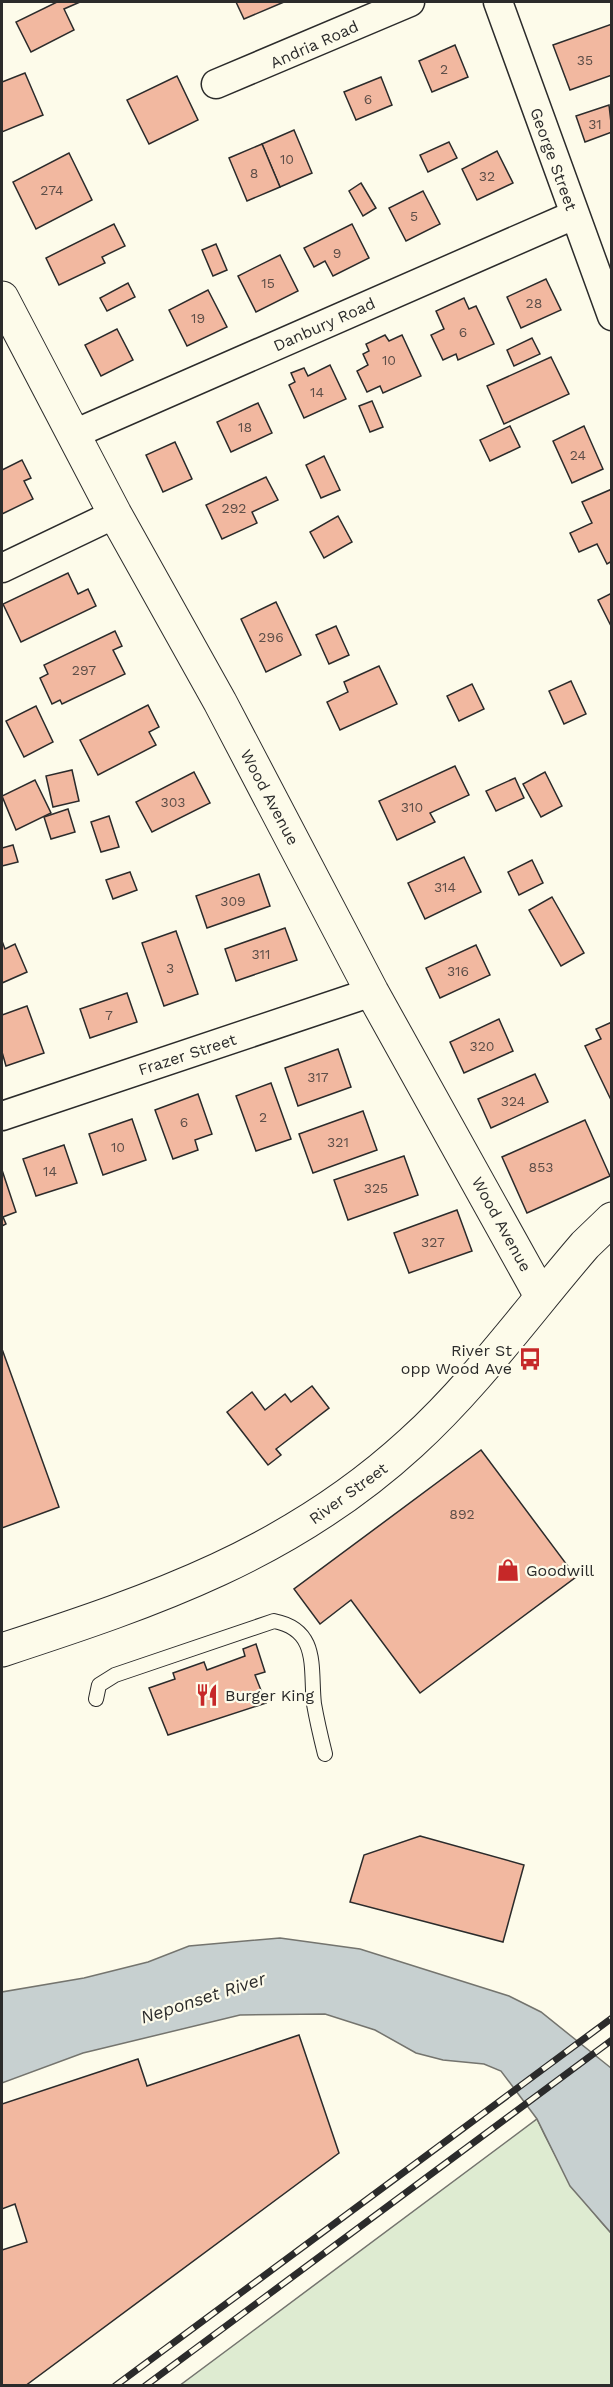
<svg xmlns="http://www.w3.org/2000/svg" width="613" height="2387" font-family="'Work Sans',sans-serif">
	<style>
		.green { fill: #deebd1; stroke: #74746e; stroke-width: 1.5 }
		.water { fill: #c7d0d0; stroke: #74746e; stroke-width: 1.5 }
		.building { fill: #f2b8a0; stroke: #2b2b2b; stroke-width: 1.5 }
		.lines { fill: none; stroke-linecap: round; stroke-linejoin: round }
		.lane-casing { stroke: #2b2b2b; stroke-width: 16 }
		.street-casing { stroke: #2b2b2b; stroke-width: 31 }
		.secondary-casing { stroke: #2b2b2b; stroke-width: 35 }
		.lane { stroke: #fdfbea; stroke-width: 14 }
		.street { stroke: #fdfbea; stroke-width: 28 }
		.secondary { stroke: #fdfbea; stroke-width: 33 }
		.rail-casing { stroke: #2b2b2b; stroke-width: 7 }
		.rail { stroke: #fdfbea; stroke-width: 4.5; stroke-dasharray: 14; stroke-linecap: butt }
		.labels { text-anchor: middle; stroke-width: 4.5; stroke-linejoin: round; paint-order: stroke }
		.number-label { font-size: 14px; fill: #5d4e48 }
		.street-label { font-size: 16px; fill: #2b2b2b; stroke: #fdfbea }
		.poi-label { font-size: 16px; fill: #2b2b2b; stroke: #fdfbea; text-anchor: start }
		.water-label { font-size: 18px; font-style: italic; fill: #2b2b2b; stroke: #fdfbea }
	</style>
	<rect width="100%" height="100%" fill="#fdfbea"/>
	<path class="green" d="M537 2119C556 2160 580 2200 611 2233V2385L179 2386Z"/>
	<polygon class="water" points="280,1938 360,1949 509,1996 541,2012 611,2068 611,2233 570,2186 537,2119 501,2071 484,2064 443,2060 416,2053 375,2030 325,2014 240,2015 83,2053 2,2083 2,1992 84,1978 148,1962 189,1946"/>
	<g class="building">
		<polygon points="57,2 80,2 64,9 74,30 31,52 16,22"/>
		<polygon points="236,2 284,2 244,19"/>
		<polygon points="612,24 612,75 570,90 553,45"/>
		<polygon points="455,45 468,77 432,92 419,61"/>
		<polygon points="25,73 43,115 2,132 2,82"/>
		<polygon points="177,76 198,120 149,144 127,100"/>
		<polygon points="381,77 392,105 356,120 344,92"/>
		<polygon points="609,105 612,132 585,142 576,116"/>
		<polygon points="294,130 312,173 280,187 262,144"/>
		<polygon points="449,142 457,158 428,172 420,155"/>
		<polygon points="262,144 280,187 247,201 229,158"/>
		<polygon points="497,151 513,183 477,200 462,169"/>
		<polygon points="69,153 92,200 36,229 13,182"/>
		<polygon points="361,183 376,208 363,216 349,191"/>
		<polygon points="423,191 440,224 406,241 389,208"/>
		<polygon points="114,224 125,246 102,257 105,263 59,285 46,258"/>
		<polygon points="352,224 369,258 333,276 325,261 314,267 304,248"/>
		<polygon points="216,244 227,270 213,276 202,250"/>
		<polygon points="280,255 298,291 256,312 238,276"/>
		<polygon points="546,279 561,310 521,328 507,297"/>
		<polygon points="128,283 135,297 107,311 100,298"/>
		<polygon points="208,290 227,327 187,346 169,310"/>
		<polygon points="464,298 469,309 476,306 494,344 458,360 456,354 443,360 431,335 444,329 436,311"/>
		<polygon points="117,329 133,360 101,376 85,345"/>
		<polygon points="385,335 389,341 402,335 421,376 383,393 380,386 367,392 357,371 368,365 363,354 369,351 366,344"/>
		<polygon points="532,338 540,354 514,366 507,350"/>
		<polygon points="551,357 569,394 504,424 487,386"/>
		<polygon points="330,365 346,399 304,418 289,385 295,382 291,373 304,368 308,376"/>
		<polygon points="372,401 383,427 370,432 359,406"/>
		<polygon points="258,403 272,433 231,452 217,422"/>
		<polygon points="510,426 520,447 490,461 480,440"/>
		<polygon points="584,426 603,469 572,483 553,441"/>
		<polygon points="175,442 192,479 163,492 146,455"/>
		<polygon points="324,456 340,490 321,498 306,465"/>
		<polygon points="22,460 31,478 24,481 33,499 2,514 2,470"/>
		<polygon points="266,477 278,500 252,512 257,523 222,539 206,505"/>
		<polygon points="612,489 612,561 607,564 597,544 579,552 570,533 592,523 582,502"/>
		<polygon points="338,516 352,542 324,558 310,532"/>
		<polygon points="68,573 78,594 88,589 96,606 21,642 3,604"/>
		<polygon points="612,593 612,628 598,600"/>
		<polygon points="276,602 301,655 266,672 241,619"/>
		<polygon points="336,626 349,655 329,664 316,635"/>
		<polygon points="115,631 122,646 113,650 125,674 62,704 60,700 52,704 40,678 48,674 44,665"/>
		<polygon points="379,666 397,704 340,730 327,702 348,692 344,682"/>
		<polygon points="571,681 586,714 564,724 549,691"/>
		<polygon points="472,684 484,709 459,721 447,696"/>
		<polygon points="148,705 159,727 149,732 156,745 98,775 80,740"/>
		<polygon points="36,706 53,742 24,757 6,721"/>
		<polygon points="455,766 469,795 430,813 435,822 397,840 379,801"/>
		<polygon points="72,770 79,801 53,807 46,776"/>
		<polygon points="194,772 210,803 152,832 136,802"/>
		<polygon points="545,772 562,806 541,817 523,784"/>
		<polygon points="515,778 524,798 496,811 486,791"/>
		<polygon points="35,780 51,813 16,830 2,796"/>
		<polygon points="68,809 75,832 51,839 44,817"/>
		<polygon points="109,816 119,847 101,852 91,822"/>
		<polygon points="13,845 18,862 2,866 2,848"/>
		<polygon points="464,857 481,892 425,919 408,883"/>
		<polygon points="532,860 543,883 519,895 508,872"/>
		<polygon points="130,872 137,890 113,899 106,880"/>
		<polygon points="259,874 270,906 207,928 196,896"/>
		<polygon points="552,897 584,953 561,966 529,910"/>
		<polygon points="285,928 297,960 236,981 225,949"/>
		<polygon points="176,931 198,994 164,1006 142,943"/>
		<polygon points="2,941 5,949 15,944 27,972 2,983"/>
		<polygon points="476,945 490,975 440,998 426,968"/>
		<polygon points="127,993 137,1022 90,1038 80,1009"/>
		<polygon points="27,1006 44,1053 6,1066 2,1052 2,1015"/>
		<polygon points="499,1019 513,1051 464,1073 450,1042"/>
		<polygon points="612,1022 612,1102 585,1046 601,1039 596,1029"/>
		<polygon points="338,1049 351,1087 298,1106 285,1068"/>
		<polygon points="535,1074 548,1102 491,1128 478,1099"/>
		<polygon points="271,1083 291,1139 256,1151 236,1096"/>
		<polygon points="198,1094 212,1134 195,1140 198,1150 173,1159 155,1110"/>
		<polygon points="363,1111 377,1150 313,1173 299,1134"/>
		<polygon points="132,1119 146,1160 103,1175 89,1134"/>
		<polygon points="585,1120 610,1176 527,1213 502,1157"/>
		<polygon points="64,1145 77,1183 36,1196 23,1159"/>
		<polygon points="404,1156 418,1195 348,1220 334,1180"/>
		<polygon points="2,1170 16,1212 3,1217 6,1224 2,1226"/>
		<polygon points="457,1210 472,1251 409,1273 394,1233"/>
		<polygon points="2,1349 59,1507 2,1528"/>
		<polygon points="312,1386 329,1408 276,1449 281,1455 268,1465 227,1412 252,1392 265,1410 285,1394 291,1402"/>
		<polygon points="481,1450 576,1577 420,1693 351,1600 320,1624 294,1589"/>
		<polygon points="256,1644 265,1672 255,1675 266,1703 168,1735 149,1688 175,1679 173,1673 204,1662 207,1670 245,1656 243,1649"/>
		<polygon points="420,1836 524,1865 503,1942 350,1902 364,1855"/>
		<polygon points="299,2035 339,2153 25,2386 2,2386 2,2250 27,2242 15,2204 2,2209 2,2104 138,2059 147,2086"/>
	</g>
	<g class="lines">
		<g class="lane-casing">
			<path id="lane" d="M96 1699 99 1685 115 1675 274 1621C320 1630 310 1669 314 1704 317 1721 321 1738 325 1754"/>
		</g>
		<g class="street-casing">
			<g id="street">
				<polyline points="498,2 612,316"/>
				<polyline points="216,84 410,2"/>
				<polyline points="74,434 574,215"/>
				<polyline points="2,568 115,514"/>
				<polyline points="2,1116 372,992"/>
			</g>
		</g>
		<g class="secondary-casing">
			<g id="secondary">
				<polyline points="2,298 115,514 220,702 372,992 541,1296"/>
				<path d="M2 1650C155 1600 290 1554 411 1443 476 1384 528 1311 585 1245L612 1219"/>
			</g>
		</g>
		<use href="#lane" class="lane"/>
		<use href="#street" class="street"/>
		<use href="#secondary" class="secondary"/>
		<g class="rail-casing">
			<g id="rail">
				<polyline points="115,2386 612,2018"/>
				<polyline points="145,2386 612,2040"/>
			</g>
		</g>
		<use href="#rail" class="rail"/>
	</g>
	<defs>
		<g id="bus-bare" transform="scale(1.8)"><path d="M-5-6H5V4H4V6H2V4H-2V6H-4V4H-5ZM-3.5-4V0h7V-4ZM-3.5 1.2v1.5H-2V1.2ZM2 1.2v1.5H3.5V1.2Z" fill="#c62828" stroke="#fdfbea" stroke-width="2.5" paint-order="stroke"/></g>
		<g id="shop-bare" transform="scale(1.8)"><path d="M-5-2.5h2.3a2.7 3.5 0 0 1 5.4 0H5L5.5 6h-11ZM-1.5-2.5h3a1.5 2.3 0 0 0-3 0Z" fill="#c62828" stroke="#fdfbea" stroke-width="2.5" paint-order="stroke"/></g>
		<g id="restaurant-bare" transform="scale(1.8)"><path d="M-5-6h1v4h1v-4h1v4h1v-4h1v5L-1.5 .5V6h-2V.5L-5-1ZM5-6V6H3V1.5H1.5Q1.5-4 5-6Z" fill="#c62828" stroke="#fdfbea" stroke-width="2.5" paint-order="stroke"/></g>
	</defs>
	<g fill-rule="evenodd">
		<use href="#bus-bare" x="530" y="1359"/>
		<use href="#shop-bare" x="508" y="1570"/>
		<use href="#restaurant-bare" x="207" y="1695"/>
	</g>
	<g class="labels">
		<g class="number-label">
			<text x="585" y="65">35</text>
			<text x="444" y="74">2</text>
			<text x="368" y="104">6</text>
			<text x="595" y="129">31</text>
			<text x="287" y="164">10</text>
			<text x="254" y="178">8</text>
			<text x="487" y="181">32</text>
			<text x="52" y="195">274</text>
			<text x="414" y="221">5</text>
			<text x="337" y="258">9</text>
			<text x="268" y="288">15</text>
			<text x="534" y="308">28</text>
			<text x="198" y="323">19</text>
			<text x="463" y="337">6</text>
			<text x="389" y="365">10</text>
			<text x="317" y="397">14</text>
			<text x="245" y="432">18</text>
			<text x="578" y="460">24</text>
			<text x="234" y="513">292</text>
			<text x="271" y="642">296</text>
			<text x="84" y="675">297</text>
			<text x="173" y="807">303</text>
			<text x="412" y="812">310</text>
			<text x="445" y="892">314</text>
			<text x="233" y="906">309</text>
			<text x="261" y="959">311</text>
			<text x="170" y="973">3</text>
			<text x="458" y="976">316</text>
			<text x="109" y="1020">7</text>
			<text x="482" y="1051">320</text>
			<text x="318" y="1082">317</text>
			<text x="513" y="1106">324</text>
			<text x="263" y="1122">2</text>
			<text x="184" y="1127">6</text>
			<text x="338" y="1147">321</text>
			<text x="118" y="1152">10</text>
			<text x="541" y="1172">853</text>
			<text x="50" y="1176">14</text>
			<text x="376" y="1193">325</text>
			<text x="433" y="1247">327</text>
			<text x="462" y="1519">892</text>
		</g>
		<g class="street-label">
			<text transform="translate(314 44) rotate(-24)" y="6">Andria Road</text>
			<text transform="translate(554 159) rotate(70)" y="6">George Street</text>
			<text transform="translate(324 324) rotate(-24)" y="6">Danbury Road</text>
			<text transform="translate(270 797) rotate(62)" y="6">Wood Avenue</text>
			<text transform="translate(187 1054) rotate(-18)" y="6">Frazer Street</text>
			<text transform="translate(502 1224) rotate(61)" y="6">Wood Avenue</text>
			<text transform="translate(348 1493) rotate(-36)" y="6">River Street</text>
		</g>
		<g class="poi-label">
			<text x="512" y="1356" text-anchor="end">River St<tspan x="512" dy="18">opp Wood Ave</tspan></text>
			<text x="526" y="1576">Goodwill</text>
			<text x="225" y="1701">Burger King</text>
		</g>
		<g class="water-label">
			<text transform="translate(203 1998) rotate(-18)" y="6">Neponset River</text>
		</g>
	</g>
	<rect width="613" height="2387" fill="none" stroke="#2b2b2b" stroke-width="6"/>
</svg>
